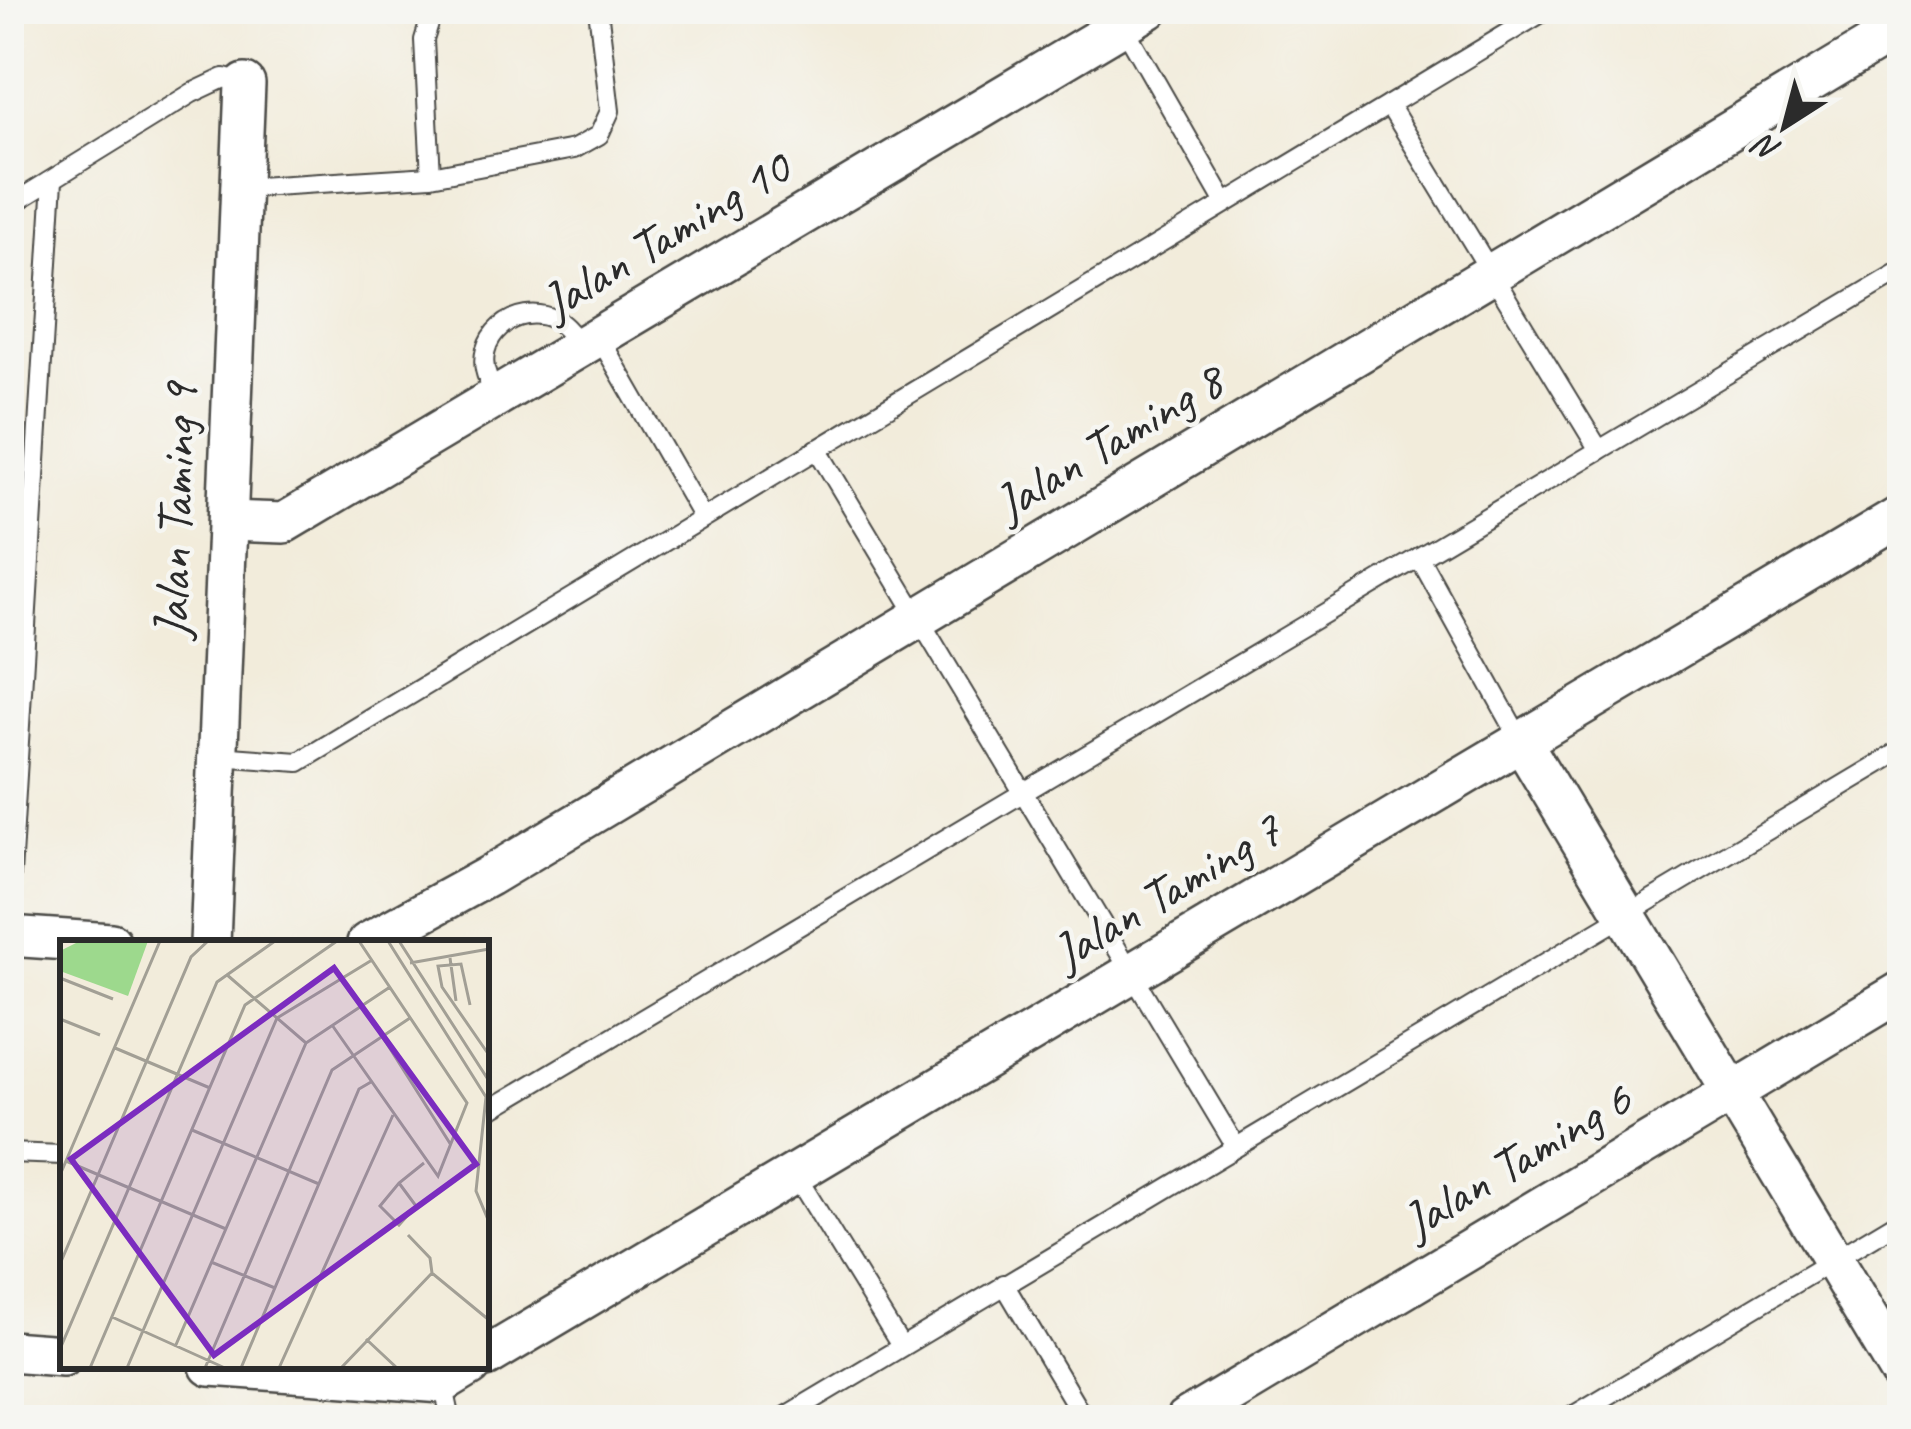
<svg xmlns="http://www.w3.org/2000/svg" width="1911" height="1429" font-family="Caveat,sans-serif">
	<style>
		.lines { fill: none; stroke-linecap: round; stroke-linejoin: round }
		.service-casing { stroke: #494845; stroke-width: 22 }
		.minor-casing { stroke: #494845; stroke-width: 44 }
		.service { stroke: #fff; stroke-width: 18 }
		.minor { stroke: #fff; stroke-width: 39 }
		.labels { text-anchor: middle; stroke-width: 9; stroke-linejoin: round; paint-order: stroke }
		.street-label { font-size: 51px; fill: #2b2b2b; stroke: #f6f6f2 }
		.inset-road { fill: none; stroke: #a29f95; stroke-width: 3 }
		.view { fill: #7b2cbf; fill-opacity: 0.15; stroke: #7b2cbf; stroke-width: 6 }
		.inset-edge { fill: none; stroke: #2b2b2b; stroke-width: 6 }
	</style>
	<rect width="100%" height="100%" fill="#f6f6f2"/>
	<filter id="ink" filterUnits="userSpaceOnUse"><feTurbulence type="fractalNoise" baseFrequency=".00833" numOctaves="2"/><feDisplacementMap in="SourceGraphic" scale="24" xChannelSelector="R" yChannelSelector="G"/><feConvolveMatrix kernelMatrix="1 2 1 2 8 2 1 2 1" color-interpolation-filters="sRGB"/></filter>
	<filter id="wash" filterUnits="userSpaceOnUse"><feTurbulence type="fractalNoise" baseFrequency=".004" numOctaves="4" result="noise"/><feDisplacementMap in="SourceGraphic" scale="48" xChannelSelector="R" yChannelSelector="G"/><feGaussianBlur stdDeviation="2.7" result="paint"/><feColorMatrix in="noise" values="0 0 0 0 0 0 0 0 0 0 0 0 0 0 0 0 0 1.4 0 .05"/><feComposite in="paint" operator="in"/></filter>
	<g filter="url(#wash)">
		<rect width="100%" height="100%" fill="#f2ecdb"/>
	</g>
	<g filter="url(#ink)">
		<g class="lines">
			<g class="service-casing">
				<g id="service">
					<polyline points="1123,25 1225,203"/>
					<polyline points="1389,105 1599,450"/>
					<polyline points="431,176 424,40 433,11 436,9"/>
					<polyline points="241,188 431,176 574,149 599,135 610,111 598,9"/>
					<polyline points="9,206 192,93 224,78 245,84"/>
					<polyline points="599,337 703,518"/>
					<path d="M498 396C494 390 490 385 488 379 471 339 515 300 555 320 566 326 574 338 581 348"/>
					<polyline points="817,449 1236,1147"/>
					<polyline points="1419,557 1521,741"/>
					<polyline points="218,756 299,762 1548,9"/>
					<polyline points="9,907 53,180"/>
					<polyline points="486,1112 1902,270"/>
					<polyline points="9,1153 63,1155"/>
					<polyline points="795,1174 901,1346"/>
					<polyline points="1004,1284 1085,1420"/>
					<polyline points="442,1378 451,1420"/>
					<polyline points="779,1420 1902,750"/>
					<polyline points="1566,1420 1902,1219"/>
				</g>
			</g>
			<g class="minor-casing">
				<g id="minor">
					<polyline points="228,521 284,523 1149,9"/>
					<polyline points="1521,741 1902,1375"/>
					<polyline points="9,936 111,943"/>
					<polyline points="210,943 245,84"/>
					<polyline points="367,943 489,876 1902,27"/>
					<polyline points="9,1351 63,1355"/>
					<polyline points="486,1357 1902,515"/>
					<polyline points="210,1366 443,1383 471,1366"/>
					<polyline points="1185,1420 1902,991"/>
				</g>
			</g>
			<use href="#service" class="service"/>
			<use href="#minor" class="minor"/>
		</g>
	</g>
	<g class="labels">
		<g class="street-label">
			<text transform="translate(665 234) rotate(-31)" y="18">Jalan Taming 10</text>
			<text transform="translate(1108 441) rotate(-31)" y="18">Jalan Taming 8</text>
			<text transform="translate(174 511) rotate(-88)" y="18">Jalan Taming 9</text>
			<text transform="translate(1166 890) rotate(-31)" y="18">Jalan Taming 7</text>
			<text transform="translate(1516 1159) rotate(-31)" y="18">Jalan Taming 6</text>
		</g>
	</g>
	<g transform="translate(60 940)">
		<rect width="429" height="429" fill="#f2ecdb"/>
		<path d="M20 1H88L68 56 0 31V11Z" fill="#9dd98d"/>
		<path class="inset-road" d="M328 1 426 157 416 251 429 282M339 1 429 141M390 18 396 61M350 23 429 9M166 34 246 103M0 38 53 59M410 65 401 24 378 26 382 47 429 115M0 79 40 95M272 85 378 236 407 163 299 1M322 96 391 205M55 108 150 148M132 190 259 244M429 206V264M6 221 166 289M0 235 100 1M339 243 356 266 339 285 320 266 339 243 364 223M348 295 370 318 372 333M151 322 215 348M0 324 131 17 148 1M52 377 165 428M306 399 337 428M115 407 246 103 330 47M0 409 157 42 215 1M30 428 185 65 277 1M67 428 217 78 312 20M145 428 272 130 350 78M181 428 299 149 311 142M219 428 333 175M281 428 372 333 429 380"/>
		<path class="view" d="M274 28 416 224 154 415 11 219Z"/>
		<rect width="429" height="429" class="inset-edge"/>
	</g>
	<rect width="1911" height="1429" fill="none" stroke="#f6f6f2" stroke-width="48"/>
	<g transform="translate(1785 126) rotate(216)" stroke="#f6f6f2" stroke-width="9" paint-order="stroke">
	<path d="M0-9L21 45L0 30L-21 45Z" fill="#2b2b2b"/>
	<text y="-18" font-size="33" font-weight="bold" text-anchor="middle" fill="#2b2b2b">N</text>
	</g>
</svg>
